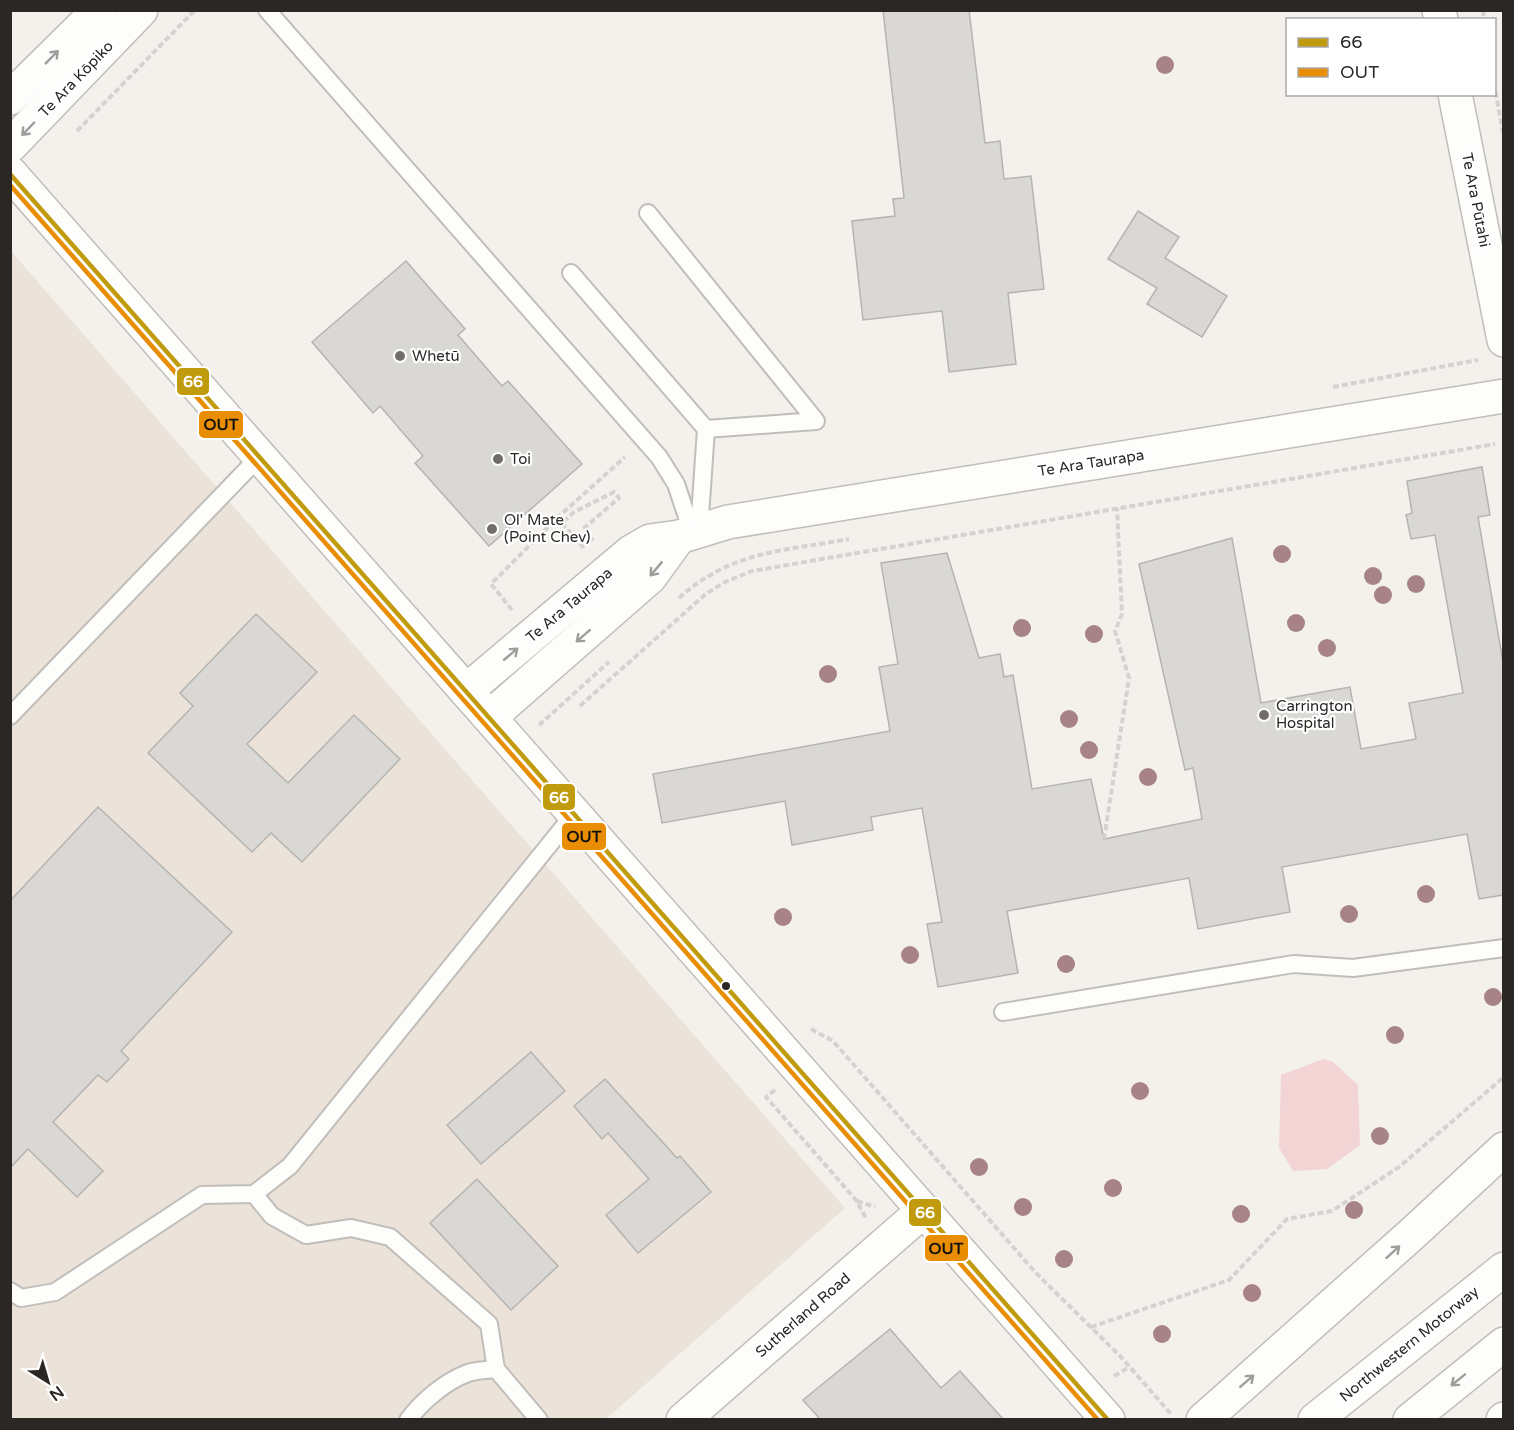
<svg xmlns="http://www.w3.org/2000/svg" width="1514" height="1430" font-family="'Varela Round',sans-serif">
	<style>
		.built { fill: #ebe2d9 }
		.green { fill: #f3d4d5 }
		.building { fill: #d9d8d4; stroke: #b6b4b1; stroke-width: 1.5 }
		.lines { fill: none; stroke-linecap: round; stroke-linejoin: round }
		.lane-casing { stroke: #c1beba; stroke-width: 20 }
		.street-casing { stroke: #c1beba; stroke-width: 36 }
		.primary-casing { stroke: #c1beba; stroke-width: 36 }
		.highway-casing { stroke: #c1beba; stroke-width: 36 }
		.path { stroke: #d5d3d2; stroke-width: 4; stroke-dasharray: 6 3; stroke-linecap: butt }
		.lane { stroke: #fdfdfc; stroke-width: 16 }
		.street { stroke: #fdfdfc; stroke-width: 33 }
		.primary { stroke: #fdfdfc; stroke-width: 33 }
		.highway { stroke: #fdfdfc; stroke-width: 33 }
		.bus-1-casing { stroke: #fff; stroke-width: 9 }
		.bus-2-casing { stroke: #fff; stroke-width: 9 }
		.bus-1 { stroke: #c19b0e; stroke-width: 4.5 }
		.bus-2 { stroke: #e98d02; stroke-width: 4.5 }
		.tree { fill: #a78287 }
		.oneway { stroke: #9e9d9b }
		.poi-dot { fill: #716e6a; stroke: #fff; stroke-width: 2 }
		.bus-dot { fill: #2a2724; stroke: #fff; stroke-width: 2 }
		.labels { text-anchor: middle; stroke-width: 4.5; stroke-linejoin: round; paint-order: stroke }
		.street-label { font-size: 15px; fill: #2a2724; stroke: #fff }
		.poi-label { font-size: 15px; fill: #2a2724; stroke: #fff; text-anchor: start }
		.line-badge { stroke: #fff; stroke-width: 2 }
		.badge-label { font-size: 16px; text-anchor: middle; font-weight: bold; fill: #fff }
		.pale-badge-label { font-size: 16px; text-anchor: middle; font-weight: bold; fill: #111 }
	</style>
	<rect width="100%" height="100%" fill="#f4f1ec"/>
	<polygon class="built" points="10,250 845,1208 606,1419 11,1419"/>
	<polygon class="green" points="1323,1059 1333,1062 1358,1085 1360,1145 1327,1169 1293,1171 1279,1148 1281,1075"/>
	<g class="building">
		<polygon points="883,10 969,10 985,143 1000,141 1004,179 1031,176 1044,289 1008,293 1016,364 949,372 942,311 863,320 852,221 895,216 893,199 904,198"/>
		<polygon points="1138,211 1179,237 1165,258 1227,296 1202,337 1147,304 1157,288 1108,259"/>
		<polygon points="406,261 465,329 458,335 502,386 508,381 582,464 489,546 415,463 423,456 380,406 373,413 312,342"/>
		<polygon points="1482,467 1490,515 1478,517 1503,662 1503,895 1479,899 1467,834 1282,867 1290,912 1198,929 1189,878 1007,911 1018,973 938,987 927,924 942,922 922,808 871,817 873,830 792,845 785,801 662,823 653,774 890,731 879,667 898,664 881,563 947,553 979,658 1000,654 1004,677 1013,675 1032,789 1091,779 1104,839 1202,819 1193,768 1185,770 1139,564 1232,538 1261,703 1350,687 1361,749 1416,739 1409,703 1463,693 1435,535 1411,539 1406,515 1412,513 1407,481"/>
		<polygon points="256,614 317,672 247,744 288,783 354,715 400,759 302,862 271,833 252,852 148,753 193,706 180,693"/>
		<polygon points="98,807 232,932 121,1051 129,1059 107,1082 98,1075 53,1122 103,1171 77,1197 28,1149 10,1168 10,901"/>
		<polygon points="531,1052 565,1091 481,1164 447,1125"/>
		<polygon points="605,1079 677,1158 680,1156 711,1192 638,1253 606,1215 649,1179 608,1133 602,1139 574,1106"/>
		<polygon points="477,1179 558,1266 511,1310 430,1223"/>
		<polygon points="890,1329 941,1388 960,1371 1003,1419 820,1419 803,1400"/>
	</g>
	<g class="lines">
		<g class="lane-casing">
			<g id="lane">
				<polyline points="267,10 659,457 676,484 692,532"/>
				<polyline points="648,213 816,421 706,429"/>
				<polyline points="571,273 706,429 699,531"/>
				<polyline points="10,716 259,457"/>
				<polyline points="1003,1012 1294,964 1353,968 1504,948"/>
				<polyline points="254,1194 272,1216 306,1235 351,1228 390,1237 489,1324 496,1369 539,1420"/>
				<polyline points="10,1291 21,1298 55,1292 202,1195 254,1194 290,1166 574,814"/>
				<path d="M408 1420C422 1401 446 1381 468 1373 476 1370 487 1370 496 1369"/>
			</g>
		</g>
		<g class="street-casing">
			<g id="street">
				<polyline points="1439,10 1441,20"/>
				<polyline points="1455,94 1504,340"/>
				<polyline points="10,98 99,10"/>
				<polyline points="10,146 141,10"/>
				<polyline points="466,691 631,552 650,541 679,537 728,522 1504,396"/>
				<polyline points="490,717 650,577 679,537"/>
				<polyline points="683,1420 923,1211"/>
			</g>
		</g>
		<g class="primary-casing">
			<polyline id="primary" points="10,173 1108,1420"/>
		</g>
		<g class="highway-casing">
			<g id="highway">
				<polyline points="1203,1420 1412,1234 1504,1149"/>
				<polyline points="1315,1420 1504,1269"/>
				<polyline points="1410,1420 1504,1344"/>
				<polyline points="1503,1420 1504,1419"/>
			</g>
		</g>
		<g class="path">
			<polyline points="1483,10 1484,20"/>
			<polyline points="1494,83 1504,139"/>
			<polyline points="77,131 195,10"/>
			<polyline points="1333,387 1478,360"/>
			<polyline points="557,518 562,523 574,512 614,492 619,498 583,529 593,541"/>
			<polyline points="562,523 584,548"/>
			<path d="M679 598C731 551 783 551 849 539"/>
			<polyline points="512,610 491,584 557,518 625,457"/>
			<polyline points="580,706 707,593 725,582 752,571 1495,444"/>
			<polyline points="539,725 609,662"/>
			<polyline points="1104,839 1129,678 1115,631 1122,614 1117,508"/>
			<polyline points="811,1029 833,1041 1035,1272 1121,1357 1171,1414"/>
			<polyline points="775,1090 766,1097 856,1200 866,1218"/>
			<polyline points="857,1201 875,1207"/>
			<polyline points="1091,1327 1229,1280 1287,1219 1332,1211 1399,1167 1504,1077"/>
			<polyline points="1114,1376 1129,1367"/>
		</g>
		<use href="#lane" class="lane"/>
		<use href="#street" class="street"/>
		<use href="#primary" class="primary"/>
		<use href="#highway" class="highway"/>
		<g class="bus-1-casing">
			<polyline id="bus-1" points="10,174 1108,1420"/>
		</g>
		<g class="bus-2-casing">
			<polyline id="bus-2" points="10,185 1098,1420"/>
		</g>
		<use href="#bus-1" class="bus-1"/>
		<use href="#bus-2" class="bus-2"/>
	</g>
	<g class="tree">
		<circle cx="1165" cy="65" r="9"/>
		<circle cx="1282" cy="554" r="9"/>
		<circle cx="1373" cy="576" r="9"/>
		<circle cx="1416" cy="584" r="9"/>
		<circle cx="1383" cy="595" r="9"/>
		<circle cx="1296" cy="623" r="9"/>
		<circle cx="1022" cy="628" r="9"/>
		<circle cx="1094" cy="634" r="9"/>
		<circle cx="1327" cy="648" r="9"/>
		<circle cx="828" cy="674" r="9"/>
		<circle cx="1069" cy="719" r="9"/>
		<circle cx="1089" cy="750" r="9"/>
		<circle cx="1148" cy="777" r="9"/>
		<circle cx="1426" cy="894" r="9"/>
		<circle cx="1349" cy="914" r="9"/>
		<circle cx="783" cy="917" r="9"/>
		<circle cx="910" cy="955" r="9"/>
		<circle cx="1066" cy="964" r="9"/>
		<circle cx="1493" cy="997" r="9"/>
		<circle cx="1395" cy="1035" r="9"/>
		<circle cx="1140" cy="1091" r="9"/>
		<circle cx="1380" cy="1136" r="9"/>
		<circle cx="979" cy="1167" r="9"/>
		<circle cx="1113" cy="1188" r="9"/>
		<circle cx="1023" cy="1207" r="9"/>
		<circle cx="1354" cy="1210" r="9"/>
		<circle cx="1241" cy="1214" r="9"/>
		<circle cx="1064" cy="1259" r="9"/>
		<circle cx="1252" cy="1293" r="9"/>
		<circle cx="1162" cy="1334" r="9"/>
	</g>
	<defs><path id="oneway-shaft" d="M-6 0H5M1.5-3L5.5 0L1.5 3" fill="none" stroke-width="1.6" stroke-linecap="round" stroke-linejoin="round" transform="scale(1.5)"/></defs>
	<g class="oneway">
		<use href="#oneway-shaft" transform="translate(52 57) rotate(-45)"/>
		<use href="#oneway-shaft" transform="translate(28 129) rotate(134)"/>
		<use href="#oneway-shaft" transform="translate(656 569) rotate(130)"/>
		<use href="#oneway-shaft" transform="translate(583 636) rotate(139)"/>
		<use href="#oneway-shaft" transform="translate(511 654) rotate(-40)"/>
		<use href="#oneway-shaft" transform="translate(1393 1252) rotate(-42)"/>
		<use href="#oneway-shaft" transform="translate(1458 1380) rotate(141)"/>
		<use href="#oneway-shaft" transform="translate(1247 1381) rotate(-41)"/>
	</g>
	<g class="poi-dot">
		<circle cx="400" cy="356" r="6"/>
		<circle cx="498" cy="459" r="6"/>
		<circle cx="492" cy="529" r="6"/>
		<circle cx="1264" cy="715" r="6"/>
	</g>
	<circle class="bus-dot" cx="726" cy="986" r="5"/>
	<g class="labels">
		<g class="street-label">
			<text transform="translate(76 79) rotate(-46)" y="5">Te Ara Kōpiko</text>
			<text transform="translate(1476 200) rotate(79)" y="5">Te Ara Pūtahi</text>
			<text transform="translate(1091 463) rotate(-9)" y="5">Te Ara Taurapa</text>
			<text transform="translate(569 605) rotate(-40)" y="5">Te Ara Taurapa</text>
			<text transform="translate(803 1315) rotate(-41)" y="5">Sutherland Road</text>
			<text transform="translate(1409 1344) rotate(-39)" y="5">Northwestern Motorway</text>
		</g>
		<g class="poi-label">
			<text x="412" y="361">Whetū</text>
			<text x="510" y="464">Toi</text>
			<text x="504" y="525">Ol' Mate<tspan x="504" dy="17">(Point Chev)</tspan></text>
			<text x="1276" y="711">Carrington<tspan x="1276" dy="17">Hospital</tspan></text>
		</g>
	</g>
	<g class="line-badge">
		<rect x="176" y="367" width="34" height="29" rx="6" fill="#c19b0e"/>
		<rect x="198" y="410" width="46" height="29" rx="6" fill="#e98d02"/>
		<rect x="542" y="783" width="34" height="28" rx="6" fill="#c19b0e"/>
		<rect x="561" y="822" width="46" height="29" rx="6" fill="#e98d02"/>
		<rect x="908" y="1198" width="34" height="29" rx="6" fill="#c19b0e"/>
		<rect x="924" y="1234" width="45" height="28" rx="6" fill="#e98d02"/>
	</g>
	<g class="badge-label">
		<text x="193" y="387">66</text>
		<text x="559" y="803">66</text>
		<text x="925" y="1218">66</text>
	</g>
	<g class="pale-badge-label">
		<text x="221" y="430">OUT</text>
		<text x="584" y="842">OUT</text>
		<text x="946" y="1254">OUT</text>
	</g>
	<rect width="1514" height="1430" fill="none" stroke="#2a2724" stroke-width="24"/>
	<rect x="1286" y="18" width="210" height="78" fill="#ffffff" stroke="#aaa9a7" stroke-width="1.5"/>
	<rect x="1298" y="38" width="30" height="9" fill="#c19b0e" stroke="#aaa9a7" stroke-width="1.5"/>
	<text x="1340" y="48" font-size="18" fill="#2a2724">66</text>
	<rect x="1298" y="68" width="30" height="9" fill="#e98d02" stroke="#aaa9a7" stroke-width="1.5"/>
	<text x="1340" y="78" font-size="18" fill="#2a2724">OUT</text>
	<g transform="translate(48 1382) rotate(143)" stroke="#ffffff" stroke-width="4.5" paint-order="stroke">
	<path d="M0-4.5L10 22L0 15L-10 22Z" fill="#2a2724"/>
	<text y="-9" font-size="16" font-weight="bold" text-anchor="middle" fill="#2a2724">N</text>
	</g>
</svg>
